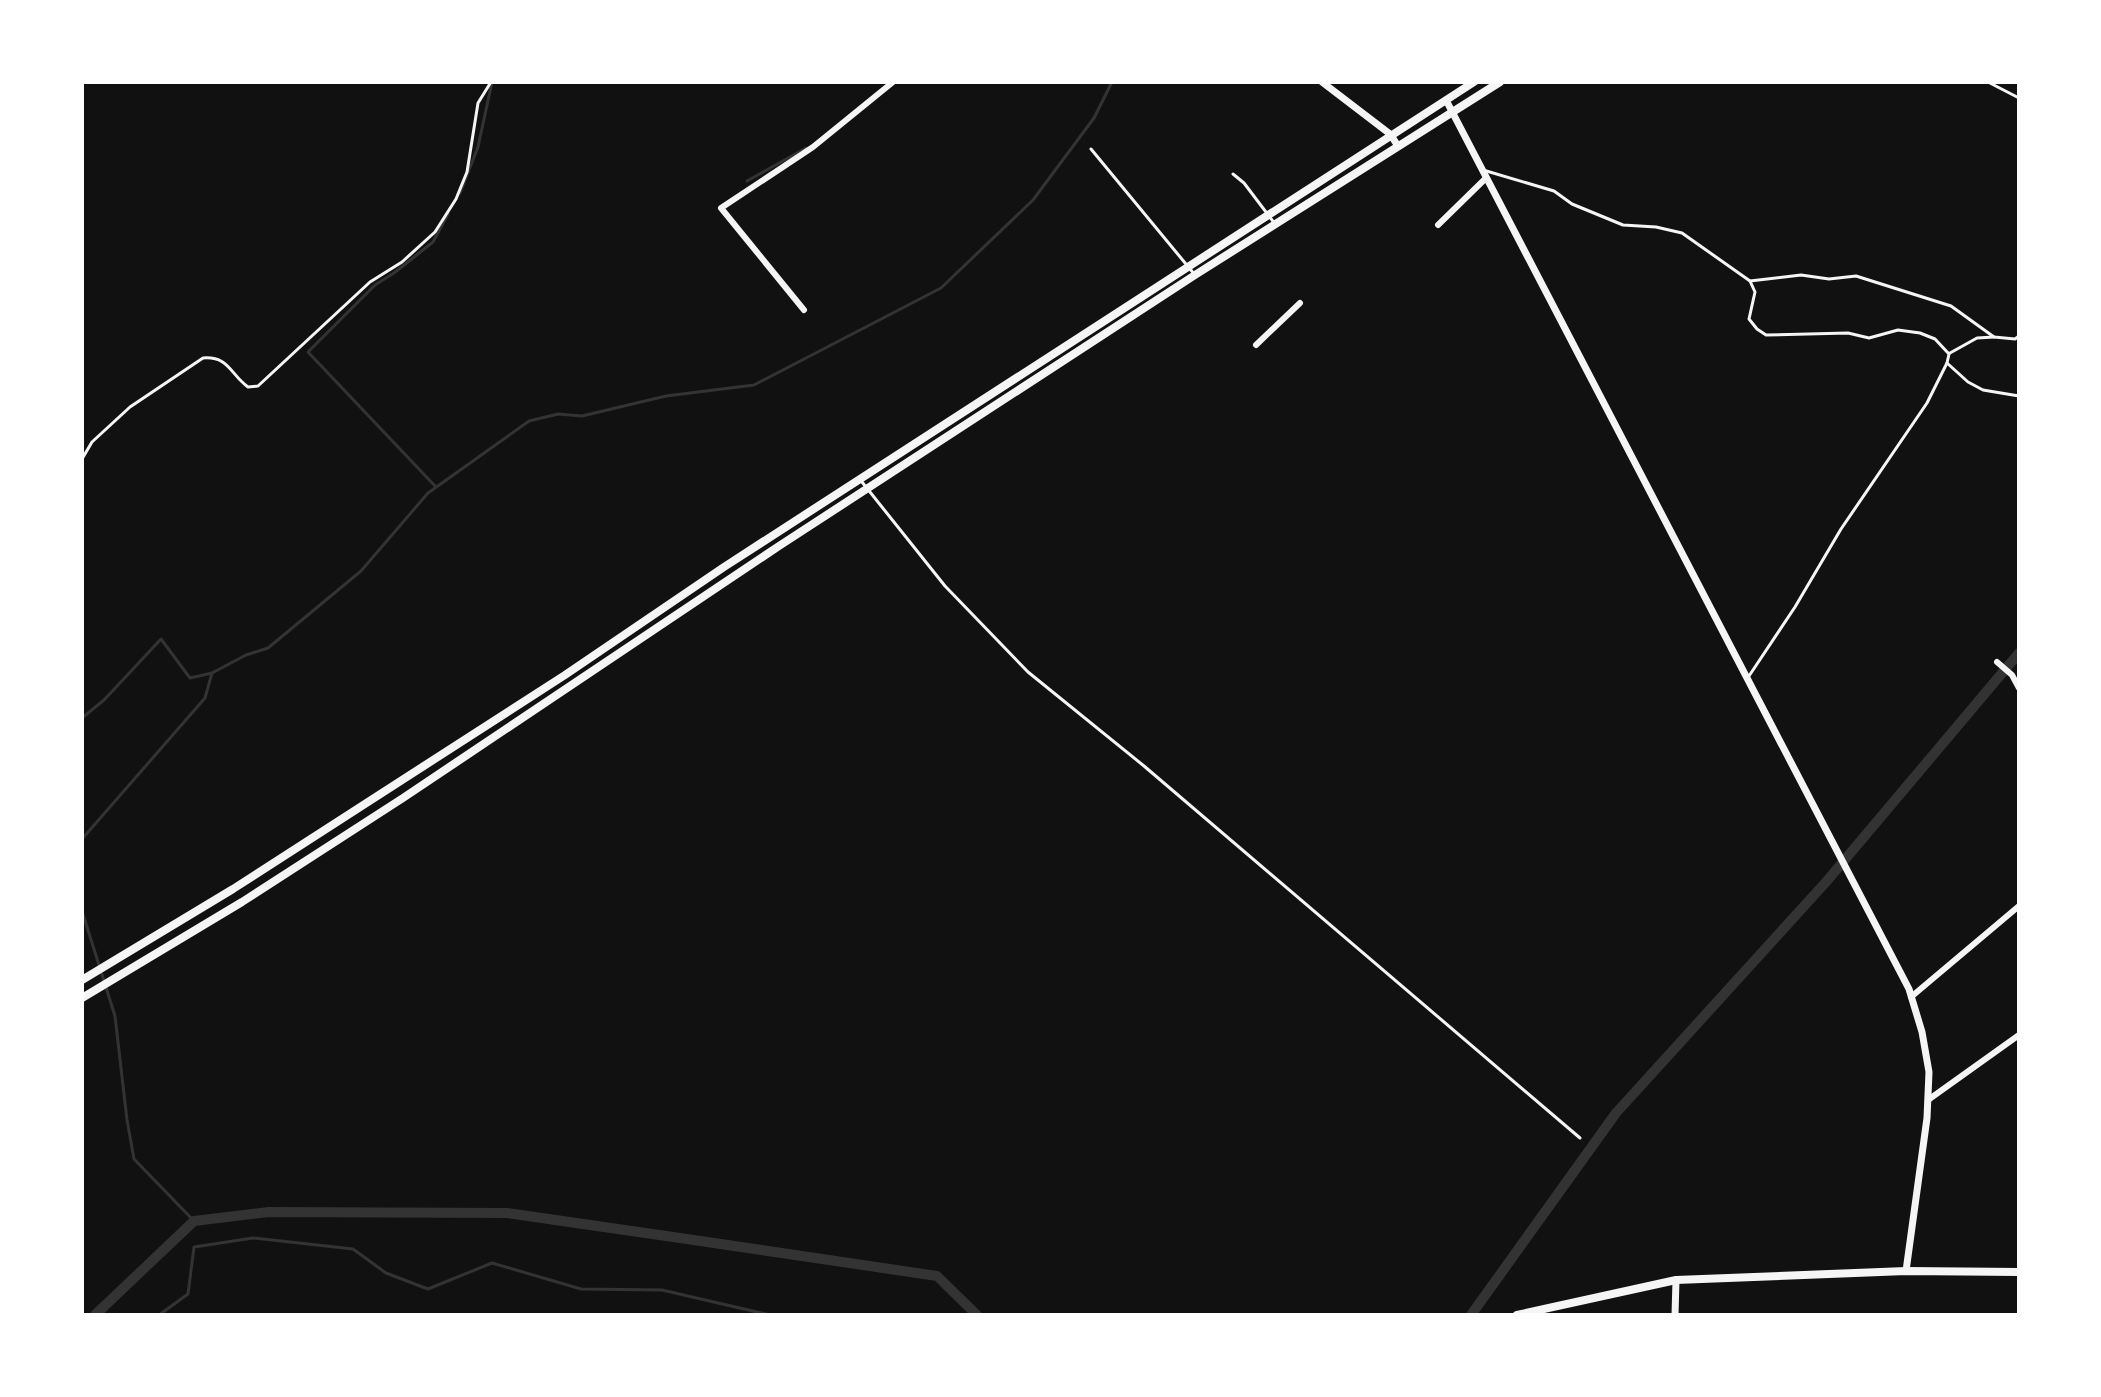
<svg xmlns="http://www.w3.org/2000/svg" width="2101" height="1397" font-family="'Work Sans',sans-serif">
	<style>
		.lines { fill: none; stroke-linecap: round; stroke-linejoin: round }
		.stream { stroke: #333; stroke-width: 3 }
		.canal { stroke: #333; stroke-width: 10 }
		.service { stroke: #f5f5f5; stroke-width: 3 }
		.minor { stroke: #f5f5f5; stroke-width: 6 }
		.tertiary { stroke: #f5f5f5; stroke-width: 7 }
		.secondary { stroke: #f5f5f5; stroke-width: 8 }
	</style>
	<rect width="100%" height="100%" fill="#111"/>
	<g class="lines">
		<g class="stream">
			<polyline points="747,181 806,148"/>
			<polyline points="460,193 478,147 492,82"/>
			<polyline points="435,486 308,352 375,285 394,273 433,242 448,214"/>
			<polyline points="82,718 104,700 161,639 190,678 212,673"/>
			<polyline points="82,839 205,698 212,673 246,655 268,648 361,571 428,493 529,421 558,414 582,416 666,396 754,385 941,288 1033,200 1094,118 1112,82"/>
			<polyline points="82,911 115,1016 127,1120 134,1159 194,1221"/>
			<polyline points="159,1315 188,1294 194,1247 253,1238 353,1249 386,1273 428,1289 492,1263 581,1289 662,1290 770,1315"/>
		</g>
		<g class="canal">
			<polyline points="95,1315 194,1221 269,1212 507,1213 680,1238 937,1276 977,1315"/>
			<polyline points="1471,1315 1616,1113 1826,882 2019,653"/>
		</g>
		<g class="service">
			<polyline points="1988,82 2019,98"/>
			<polyline points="1091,149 1195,275"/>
			<polyline points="1483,170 1554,191 1572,204 1623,225 1656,227 1682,233 1750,281 1801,275 1829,279 1856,276 1951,306 1994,337 2015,339 2019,336"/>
			<polyline points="1233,174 1244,183 1275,224"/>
			<polyline points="1750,281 1755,292 1749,319 1757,329 1766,335 1848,333 1869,338 1898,330 1920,333 1935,339 1949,354 1947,363 1968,382 1983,390 2019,396"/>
			<polyline points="1950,353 1977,338 1994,337"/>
			<path d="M82 459 92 442 130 407 203 358C229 356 230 374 248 387L258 386 370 282 402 262 435 232 456 199 467 172 478 103 491 82"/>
			<polyline points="862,482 945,586 1028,672 1144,766 1580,1138"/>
			<polyline points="1749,676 1795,607 1841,529 1927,403 1947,363"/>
		</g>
		<g class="minor">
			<polyline points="1438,225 1485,179"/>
			<polyline points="804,310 721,208 813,147 893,82"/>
			<polyline points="1256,345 1300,303"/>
			<polyline points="1997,662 2012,675 2019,688"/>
			<polyline points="1911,997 2019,906"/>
			<polyline points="1928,1100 2019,1035"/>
		</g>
		<g class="tertiary">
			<polyline points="1322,82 1390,134 1398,146"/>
			<polyline points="1446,100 1909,989 1922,1032 1929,1072 1927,1118 1906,1271"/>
			<polyline points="1675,1315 1676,1280"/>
		</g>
		<g class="secondary">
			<polyline points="82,980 233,889 565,675 724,567 1474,82"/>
			<polyline points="82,998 242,902 403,798 779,546 1195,275 1500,82"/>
			<polyline points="1517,1315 1676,1280 1906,1271 2019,1272"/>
		</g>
	</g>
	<rect width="2101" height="1397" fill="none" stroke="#ffffff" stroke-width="168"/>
</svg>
